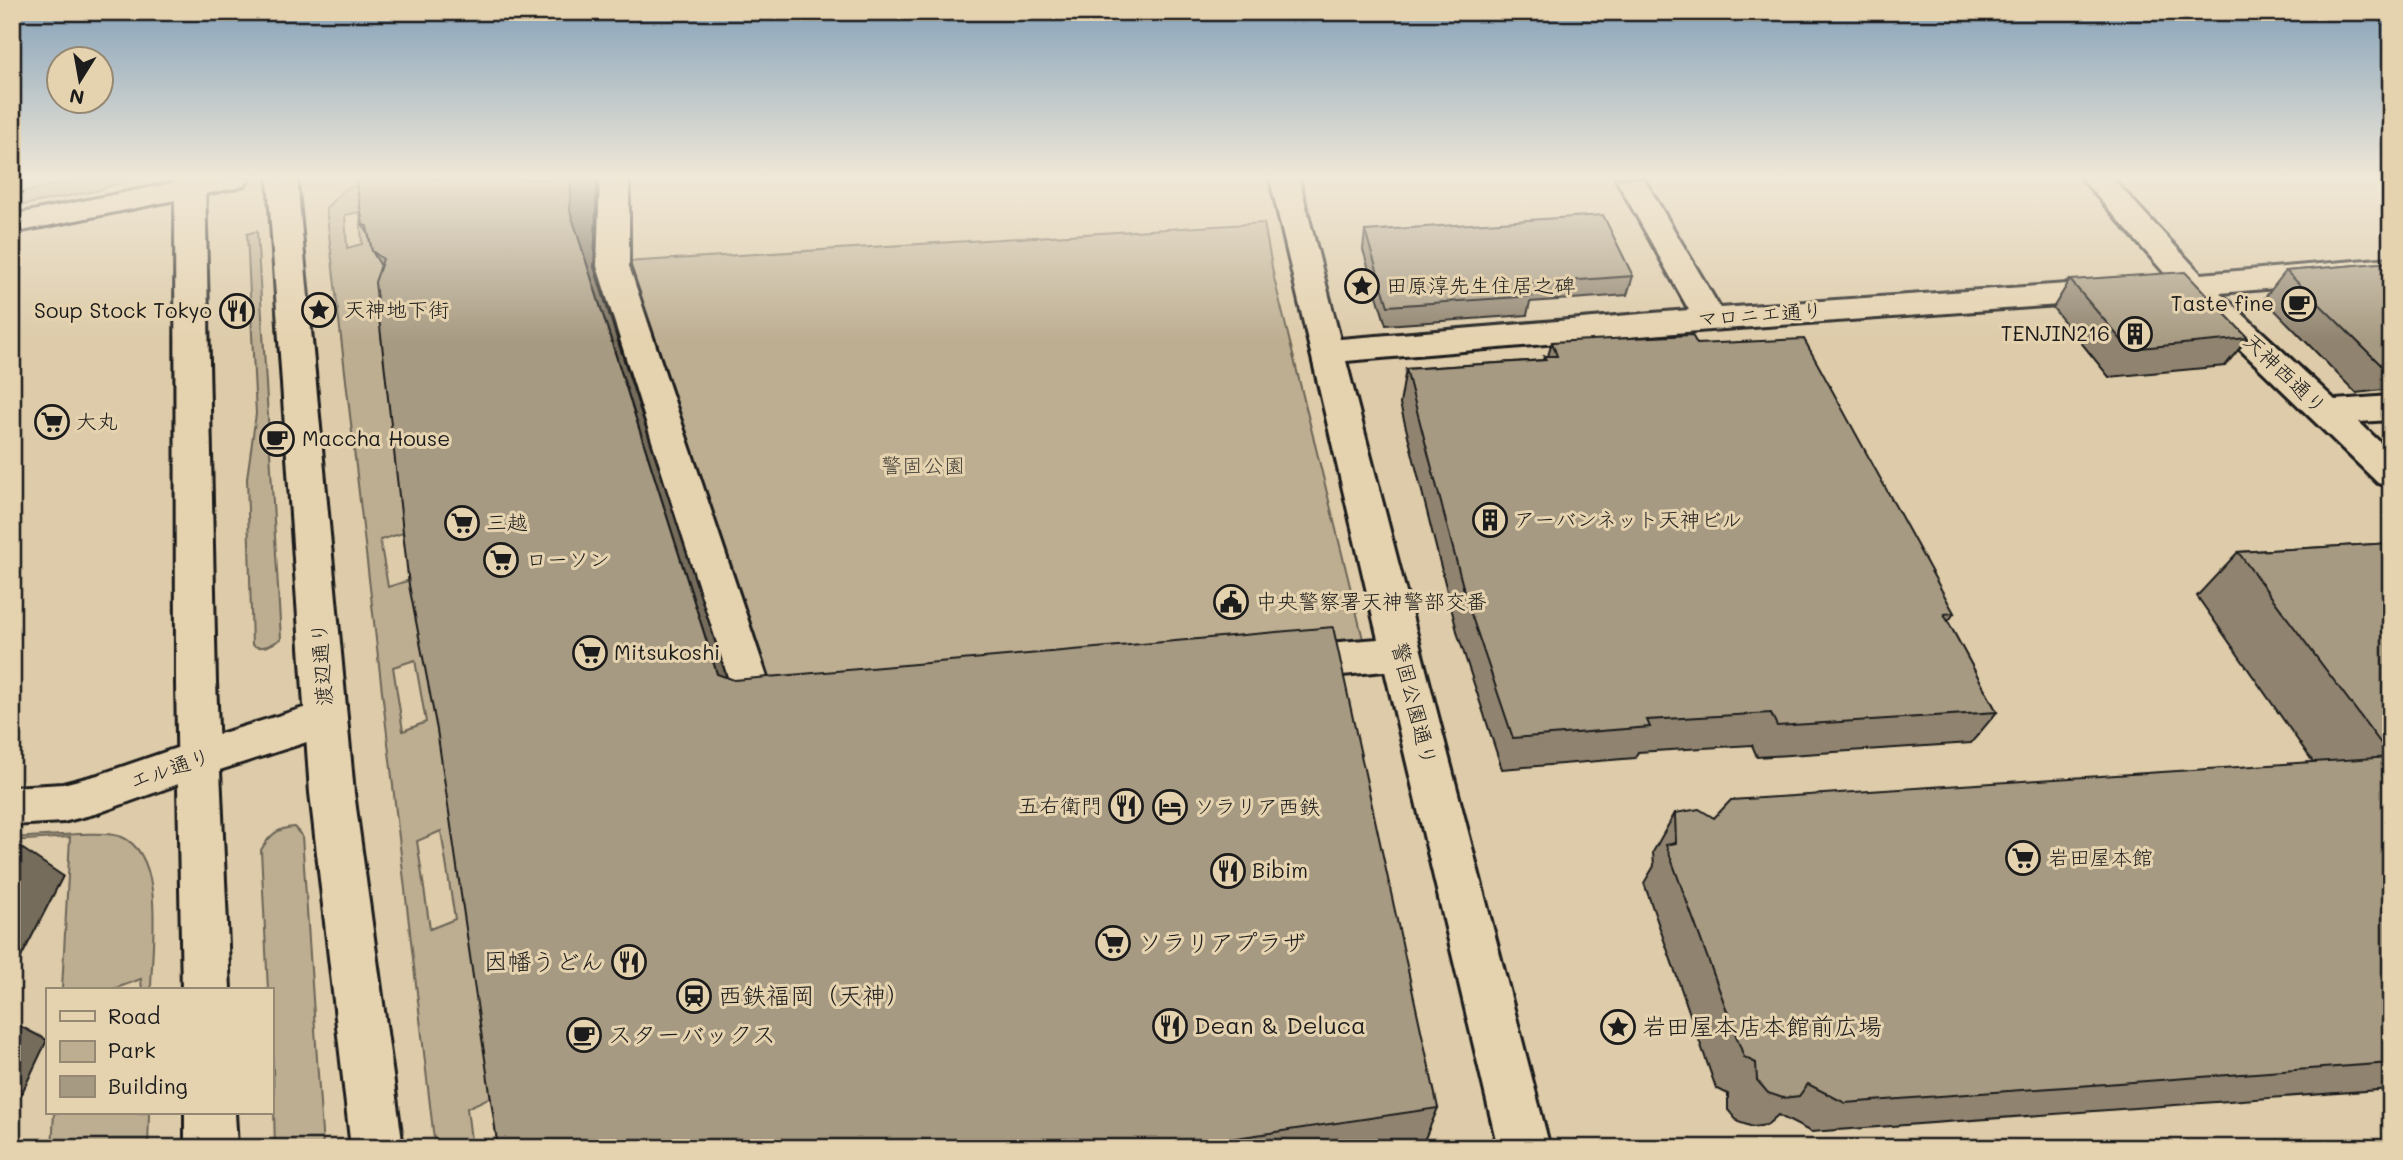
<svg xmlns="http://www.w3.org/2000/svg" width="2403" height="1160" font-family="Mali,'Klee One',sans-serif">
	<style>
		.green { fill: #bdae92; stroke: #6c6557; stroke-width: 2; fill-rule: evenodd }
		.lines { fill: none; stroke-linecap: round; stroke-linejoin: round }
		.minor-casing { stroke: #1c1c1c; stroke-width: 6 }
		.major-casing { stroke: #1c1c1c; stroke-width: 6 }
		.highway-casing { stroke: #1c1c1c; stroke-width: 6 }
		.minor { fill: #e5d2af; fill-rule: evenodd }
		.major { fill: #e5d2af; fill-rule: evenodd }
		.highway { fill: #e5d2af; fill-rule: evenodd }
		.wall { fill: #908470; stroke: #1c1c1c; stroke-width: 2 }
		.shaded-wall { fill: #756c5b; stroke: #1c1c1c; stroke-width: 2 }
		.building { fill: #a79a82; stroke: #1c1c1c; stroke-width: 2 }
		.labels { text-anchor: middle; stroke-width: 6; stroke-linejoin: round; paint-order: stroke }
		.poi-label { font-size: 21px; fill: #1c1c1c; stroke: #e5d2af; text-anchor: start }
		.street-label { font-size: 21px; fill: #1c1c1c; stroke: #e5d2af }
		.park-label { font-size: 21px; fill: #44403a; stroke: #e5d2af }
		.near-poi-label { font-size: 24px; fill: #1c1c1c; stroke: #e5d2af; text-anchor: start }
	</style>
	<rect width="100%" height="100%" fill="#ddcba9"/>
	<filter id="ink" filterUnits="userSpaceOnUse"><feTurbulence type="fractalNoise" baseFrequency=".0143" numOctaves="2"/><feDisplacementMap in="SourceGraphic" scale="14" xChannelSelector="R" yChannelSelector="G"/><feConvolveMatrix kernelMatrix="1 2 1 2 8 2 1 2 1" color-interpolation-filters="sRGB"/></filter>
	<g filter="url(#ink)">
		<g class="green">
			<polygon points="86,179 133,179 95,191 12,207 12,194"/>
			<path d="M369 179H404L493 1096 467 1108 472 1148H435L326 208 343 190ZM360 212 362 244 347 248 345 215ZM403 533 410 580 388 587 380 540ZM415 660 426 722 403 731 393 667ZM441 831 455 919 430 929 417 841Z"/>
			<polygon points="1264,223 1274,278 1365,647 763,702 625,262"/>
			<path d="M257 231 281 639C272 644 262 651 252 645L247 478 256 414 247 234Z"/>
			<path d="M294 827 302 836 323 1148H275L271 990H268L261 850C269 836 277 828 294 827Z"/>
			<path d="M79 834C92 834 110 832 122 837 167 857 151 949 151 990H142L141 979 111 990H62L70 837 12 841V838Z"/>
			<polygon points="54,1113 149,1113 148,1148 52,1148"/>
		</g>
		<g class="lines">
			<g class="minor-casing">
				<g id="minor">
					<path d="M600 179H629V266L772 692 791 697 797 709 791 721C773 727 761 729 743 723L737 711 597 266Z"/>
					<polygon points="1270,179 1299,179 1340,339 1689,310 1616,179 1644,179 1720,308 2168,277 2082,179 2113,179 2201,274 2391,258 2391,278 2220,293 2335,400 2391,396 2391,420 2359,422 2391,453 2391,487 2378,483 2185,296 1710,330 1346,361 1550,1148 1498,1148 1385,671 1289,680 1275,675 1269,663 1275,651 1289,646 1378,639"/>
					<polygon points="326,701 341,707 347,719 341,731 198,777 98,813 63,822 12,825 12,787 63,784 98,775 197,741"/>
				</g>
			</g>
			<g class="major-casing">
				<g id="major">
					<polygon points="175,179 205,179 216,683 230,990 182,990 176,683"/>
					<polygon points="268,179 297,179 354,793 403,1148 351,1148 310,793"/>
					<polygon points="185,1113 235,1113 237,1148 185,1148"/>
				</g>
			</g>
			<g class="highway-casing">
				<polygon id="highway" points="193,179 250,179 245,185 235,188 12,233 12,215"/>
			</g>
			<use href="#minor" class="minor"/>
			<use href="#major" class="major"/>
			<use href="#highway" class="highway"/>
		</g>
		<g class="wall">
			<polygon points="596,179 594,267 727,677 1438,1108 1423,1143 1390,1148 498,1148 381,266 372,251 368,233 363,225"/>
			<polygon points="1365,231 1633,276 1627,295 1530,302 1527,315 1386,325 1363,250"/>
			<polygon points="2391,262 2391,389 2356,393 2264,299 2286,271"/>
			<polygon points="2070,280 2248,338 2225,366 2109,377 2053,308"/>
			<polygon points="1552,342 1697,344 1954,613 1948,622 1997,712 1971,743 1757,757 1752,745 1638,752 1635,758 1502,769 1458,635 1400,404 1406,369 1543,360 1544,356 1548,356"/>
			<polygon points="2391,543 2391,1089 1811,1132 1778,1115 1767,1125 1753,1127 1738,1122 1728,1110 1728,1094 1716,1088 1644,883 1654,866 1653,852 1675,813 1714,818 2313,762 2197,596 2238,552"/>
		</g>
		<g class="shaded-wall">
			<polygon points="571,179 597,179 594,267 742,725 717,674 570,211"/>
			<polygon points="20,847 63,876 12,975 12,861"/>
			<polygon points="12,1022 47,1040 12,1114"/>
		</g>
		<g class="building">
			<polygon points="358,179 571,179 570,211 717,674 734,680 1333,627 1438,1108 1229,1139 1155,1148 498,1148 437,730 409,585 375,282 383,259 372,251 367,226 363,225 356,182"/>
			<polygon points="1603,215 1633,276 1526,284 1532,296 1388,306 1365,231"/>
			<polygon points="2391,262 2391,364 2381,365 2286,271"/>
			<polygon points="2185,272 2248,338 2129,349 2070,280"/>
			<polygon points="1692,335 1697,344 1804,339 1954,613 1944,614 1997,712 1777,726 1771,713 1647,720 1650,727 1513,738 1467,602 1406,369 1546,360 1544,356 1557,356 1552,342"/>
			<polygon points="2391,543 2391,757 2238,552"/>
			<polygon points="2391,757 2391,1063 1845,1103 1808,1084 1799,1096 1783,1098 1768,1093 1757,1080 1756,1063 1744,1057 1666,845 1676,843 1675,813 1699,809 1714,818 1731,800"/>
			<polygon points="20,847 12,861 12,848"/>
		</g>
	</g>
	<linearGradient id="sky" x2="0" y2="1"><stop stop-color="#86a2b9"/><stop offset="0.52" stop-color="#f0e8d8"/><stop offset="1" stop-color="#f0e8d8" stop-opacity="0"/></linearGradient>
	<rect width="2403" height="341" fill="url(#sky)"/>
	<defs>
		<g id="sight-ring" transform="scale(1.75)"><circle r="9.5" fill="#e5d2af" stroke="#1c1c1c" stroke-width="1.5"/><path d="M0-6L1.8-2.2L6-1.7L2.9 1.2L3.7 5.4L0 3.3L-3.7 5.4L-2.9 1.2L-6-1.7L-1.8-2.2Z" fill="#1c1c1c"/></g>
		<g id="cafe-ring" transform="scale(1.75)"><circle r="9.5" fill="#e5d2af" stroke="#1c1c1c" stroke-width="1.5"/><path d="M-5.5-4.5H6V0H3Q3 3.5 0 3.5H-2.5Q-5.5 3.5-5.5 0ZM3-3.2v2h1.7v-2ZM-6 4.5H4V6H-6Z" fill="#1c1c1c"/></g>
		<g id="restaurant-ring" transform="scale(1.75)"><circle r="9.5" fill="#e5d2af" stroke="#1c1c1c" stroke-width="1.5"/><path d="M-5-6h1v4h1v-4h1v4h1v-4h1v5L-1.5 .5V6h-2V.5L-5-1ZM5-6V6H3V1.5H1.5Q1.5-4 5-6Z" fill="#1c1c1c"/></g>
		<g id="building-ring" transform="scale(1.75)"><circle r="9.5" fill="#e5d2af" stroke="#1c1c1c" stroke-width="1.5"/><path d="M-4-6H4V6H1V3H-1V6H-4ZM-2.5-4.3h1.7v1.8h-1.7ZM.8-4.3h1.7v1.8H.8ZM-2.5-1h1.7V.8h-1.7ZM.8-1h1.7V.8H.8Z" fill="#1c1c1c"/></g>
		<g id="supermarket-ring" transform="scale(1.75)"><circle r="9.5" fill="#e5d2af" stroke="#1c1c1c" stroke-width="1.5"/><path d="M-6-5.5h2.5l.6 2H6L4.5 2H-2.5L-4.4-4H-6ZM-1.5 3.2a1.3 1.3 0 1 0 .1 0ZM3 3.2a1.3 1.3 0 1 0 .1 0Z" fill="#1c1c1c"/></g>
		<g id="civic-ring" transform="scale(1.75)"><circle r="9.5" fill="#e5d2af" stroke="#1c1c1c" stroke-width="1.5"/><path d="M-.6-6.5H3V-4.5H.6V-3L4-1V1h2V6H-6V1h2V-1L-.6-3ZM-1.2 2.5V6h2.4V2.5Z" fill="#1c1c1c"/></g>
		<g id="hotel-ring" transform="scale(1.75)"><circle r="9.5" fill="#e5d2af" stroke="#1c1c1c" stroke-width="1.5"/><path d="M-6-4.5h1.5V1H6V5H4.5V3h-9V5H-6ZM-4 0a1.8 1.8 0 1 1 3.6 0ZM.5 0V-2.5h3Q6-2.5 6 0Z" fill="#1c1c1c"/></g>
		<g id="station-ring" transform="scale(1.75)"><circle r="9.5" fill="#e5d2af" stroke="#1c1c1c" stroke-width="1.5"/><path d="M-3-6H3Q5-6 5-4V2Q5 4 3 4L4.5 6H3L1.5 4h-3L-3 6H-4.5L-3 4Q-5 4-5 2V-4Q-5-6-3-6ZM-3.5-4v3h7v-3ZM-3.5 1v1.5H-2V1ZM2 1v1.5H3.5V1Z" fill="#1c1c1c"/></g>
	</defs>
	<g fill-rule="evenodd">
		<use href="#sight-ring" x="1362" y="286"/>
		<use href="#cafe-ring" x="2299" y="304"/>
		<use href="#sight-ring" x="319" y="310"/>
		<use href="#restaurant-ring" x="237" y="311"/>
		<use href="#building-ring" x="2135" y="334"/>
		<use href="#supermarket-ring" x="52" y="422"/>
		<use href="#cafe-ring" x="277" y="439"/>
		<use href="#building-ring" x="1490" y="520"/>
		<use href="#supermarket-ring" x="462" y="523"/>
		<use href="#supermarket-ring" x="501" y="560"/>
		<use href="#civic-ring" x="1231" y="602"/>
		<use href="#supermarket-ring" x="590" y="653"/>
		<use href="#restaurant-ring" x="1126" y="806"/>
		<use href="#hotel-ring" x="1170" y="807"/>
		<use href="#supermarket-ring" x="2023" y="858"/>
		<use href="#restaurant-ring" x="1228" y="871"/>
		<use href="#supermarket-ring" x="1113" y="943"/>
		<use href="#restaurant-ring" x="629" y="962"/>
		<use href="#station-ring" x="694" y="996"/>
		<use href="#restaurant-ring" x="1170" y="1026"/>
		<use href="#sight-ring" x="1618" y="1027"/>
		<use href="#cafe-ring" x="584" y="1035"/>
	</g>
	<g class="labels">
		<g class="poi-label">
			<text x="1386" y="293">田原淳先生住居之碑</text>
			<text x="2274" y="311" text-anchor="end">Taste fine</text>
			<text x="344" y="317">天神地下街</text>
			<text x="212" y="318" text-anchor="end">Soup Stock Tokyo</text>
			<text x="2110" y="341" text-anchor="end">TENJIN216</text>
			<text x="76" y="429">大丸</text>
			<text x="302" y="446">Maccha House</text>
			<text x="1514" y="527">アーバンネット天神ビル</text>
			<text x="486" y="530">三越</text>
			<text x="526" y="567">ローソン</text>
			<text x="1256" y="609">中央警察署天神警部交番</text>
			<text x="614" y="660">Mitsukoshi</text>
			<text x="1102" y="813" text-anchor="end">五右衛門</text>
			<text x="1194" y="814">ソラリア西鉄</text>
			<text x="2048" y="865">岩田屋本館</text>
			<text x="1252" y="878">Bibim</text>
		</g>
		<g class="street-label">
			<text transform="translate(1760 315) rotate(-4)" y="7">マロニエ通り</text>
			<text transform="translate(2285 374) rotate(44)" y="7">天神西通り</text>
			<text transform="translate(322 664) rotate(-94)" y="7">渡辺通り</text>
			<text transform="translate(1414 704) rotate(76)" y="7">警固公園通り</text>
			<text transform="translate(170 769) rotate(-19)" y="7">エル通り</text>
		</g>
		<g class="park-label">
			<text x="923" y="473">警固公園</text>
		</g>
		<g class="near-poi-label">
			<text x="1138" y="951">ソラリアプラザ</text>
			<text x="604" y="970" text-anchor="end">因幡うどん</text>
			<text x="718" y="1004">西鉄福岡（天神）</text>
			<text x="1194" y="1034">Dean &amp; Deluca</text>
			<text x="1642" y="1035">岩田屋本店本館前広場</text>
			<text x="608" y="1043">スターバックス</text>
		</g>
	</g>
	<rect width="2403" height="1160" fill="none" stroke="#e5d2af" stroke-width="42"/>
	<rect x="21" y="21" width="2361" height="1118" fill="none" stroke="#1c1c1c" stroke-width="2.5" filter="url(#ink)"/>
	<rect x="46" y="988" width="228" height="126" fill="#e5d2af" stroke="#958974" stroke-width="2"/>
	<rect x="60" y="1011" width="35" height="10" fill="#e5d2af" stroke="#958974" stroke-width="2"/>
	<text x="108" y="1024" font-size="21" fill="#1c1c1c">Road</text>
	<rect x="60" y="1041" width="35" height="21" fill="#bdae92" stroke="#958974" stroke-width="2"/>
	<text x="108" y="1058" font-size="21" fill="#1c1c1c">Park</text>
	<rect x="60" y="1076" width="35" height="21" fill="#a79a82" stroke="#958974" stroke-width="2"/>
	<text x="108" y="1094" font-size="21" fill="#1c1c1c">Building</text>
	<g transform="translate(80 80) rotate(191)"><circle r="33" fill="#e5d2af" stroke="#958974" stroke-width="2"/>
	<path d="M0-5L12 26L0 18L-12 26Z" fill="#1c1c1c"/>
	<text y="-10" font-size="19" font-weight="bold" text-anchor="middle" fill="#1c1c1c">N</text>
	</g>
</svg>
